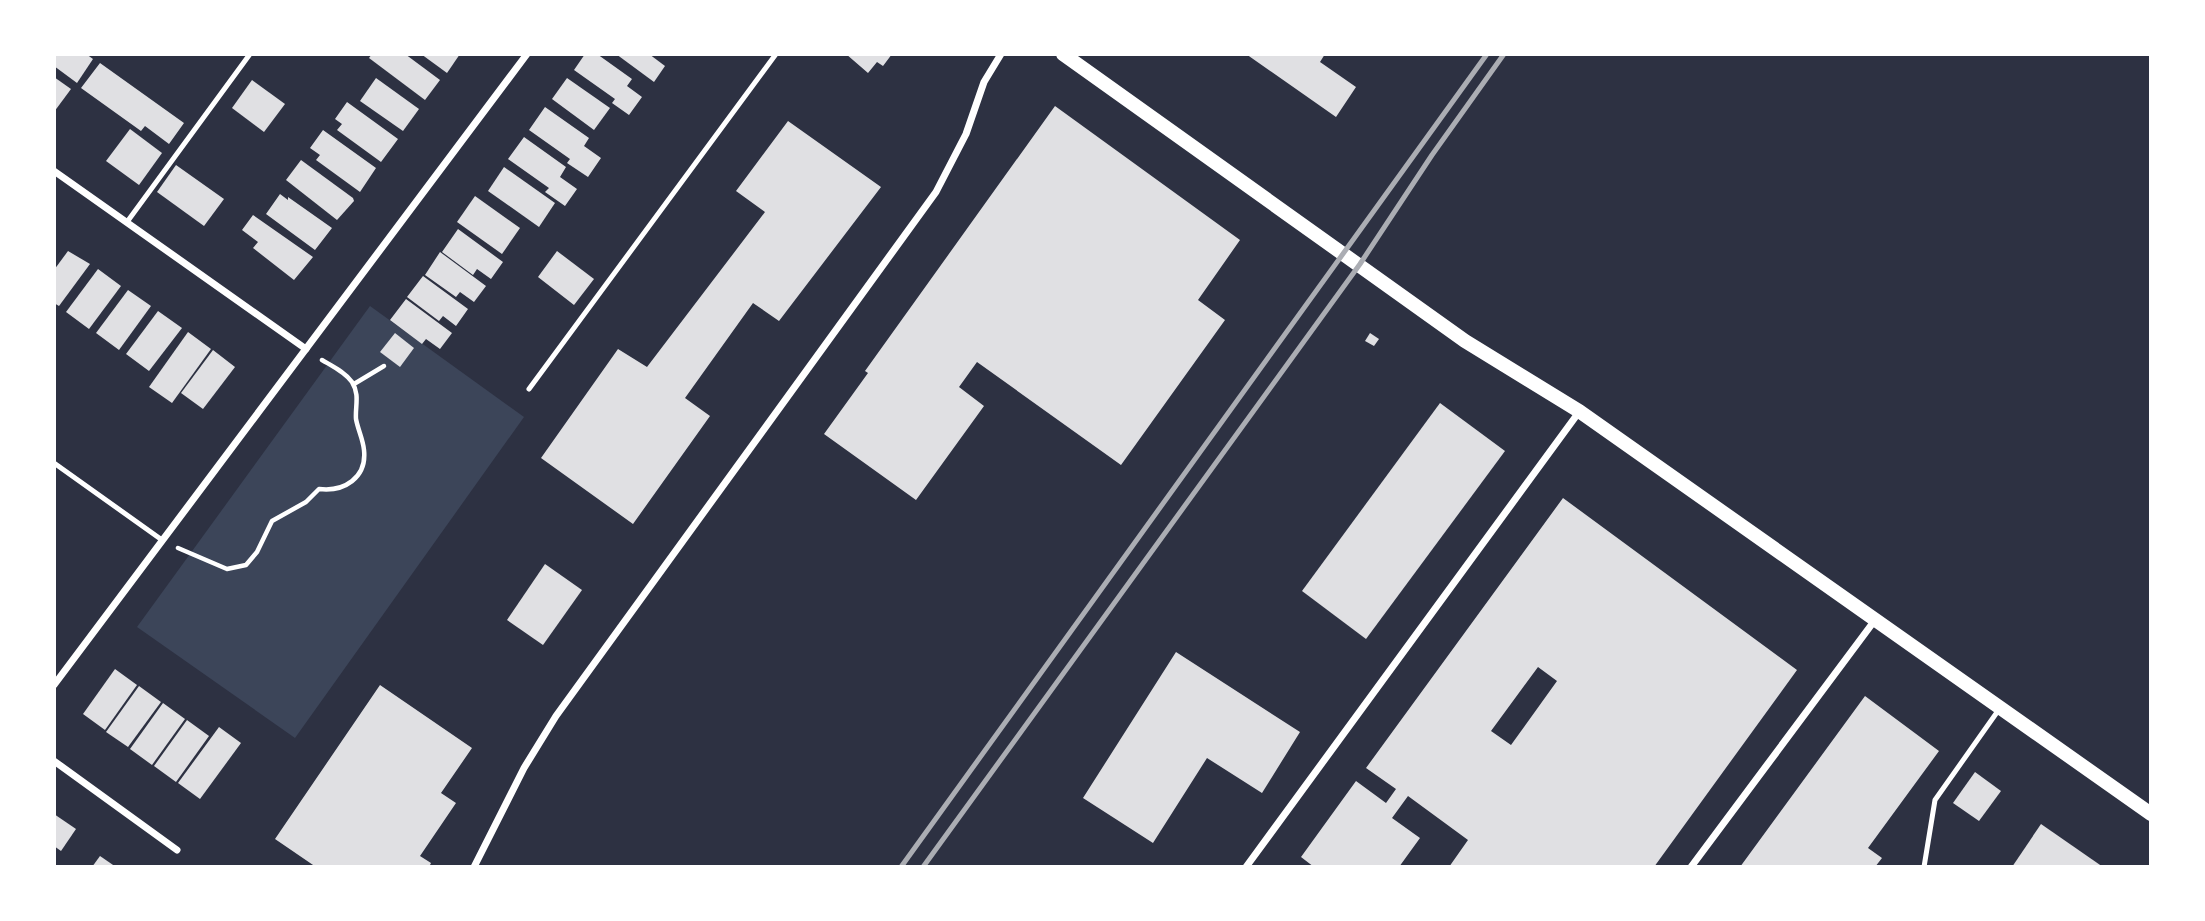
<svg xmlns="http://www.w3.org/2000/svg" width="2205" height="921" font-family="Rubik,sans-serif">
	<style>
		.green { fill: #3c4559 }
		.building { fill: #e0e0e3; fill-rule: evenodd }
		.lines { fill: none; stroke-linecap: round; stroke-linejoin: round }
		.path { stroke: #fff; stroke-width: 4.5 }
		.service { stroke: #fff; stroke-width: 5 }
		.minor { stroke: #fff; stroke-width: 7 }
		.secondary { stroke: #fff; stroke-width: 14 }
		.rail { stroke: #abadb3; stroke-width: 5 }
	</style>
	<rect width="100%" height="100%" fill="#2d3142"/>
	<polygon class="green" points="370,306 524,417 295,738 137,627"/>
	<g class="building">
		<polygon points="54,54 86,54 93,59 77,83 54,66"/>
		<polygon points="372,54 405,54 440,80 425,100 369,58"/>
		<polygon points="421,54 460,54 447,73"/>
		<polygon points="585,54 597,54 632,79 627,86 642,97 629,115 612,103 615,99 574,70"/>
		<polygon points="616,54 649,54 665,66 654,82"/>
		<polygon points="846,54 892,54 883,66 877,62 868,73"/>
		<polygon points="1246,54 1325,54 1320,62 1356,87 1336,117"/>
		<polygon points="100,63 184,123 169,144 145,126 141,131 81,88"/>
		<polygon points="54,77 71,89 54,112"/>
		<polygon points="376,78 419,109 403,131 360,101"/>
		<polygon points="567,78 610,108 594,130 552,99"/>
		<polygon points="252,80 285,104 264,132 232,108"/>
		<polygon points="347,102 398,139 381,162 337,130 342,124 335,119"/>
		<polygon points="1055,106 1240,240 1198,300 1225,320 1121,465 977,362 959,387 984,406 916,500 824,434 868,373 865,371"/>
		<polygon points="545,107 589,138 584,146 601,158 588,177 567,163 570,159 529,130"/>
		<polygon points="788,121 881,187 779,321 753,303 685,398 710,416 633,524 541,458 618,349 647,367 765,212 736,191"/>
		<polygon points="130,129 162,153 139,185 106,161"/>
		<polygon points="323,130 376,168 360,192 316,160 320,155 310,148"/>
		<polygon points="524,137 566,167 560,177 577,189 565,206 545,192 549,188 508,159"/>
		<polygon points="301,160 353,198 354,201 337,220 286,180"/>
		<polygon points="176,165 224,199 204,226 157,192"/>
		<polygon points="504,167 555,203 539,227 488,191"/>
		<polygon points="280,194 288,200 288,197 332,228 315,250 266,214"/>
		<polygon points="475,196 520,228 502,254 457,222"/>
		<polygon points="253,215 313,257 294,280 253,248 258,242 242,230"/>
		<polygon points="458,229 503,262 491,279 477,269 473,275 442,252"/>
		<polygon points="68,251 90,264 59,306 54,303 54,270"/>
		<polygon points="557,251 594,279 574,305 538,277"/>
		<polygon points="440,252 486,286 474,302 460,292 456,297 425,275"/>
		<polygon points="98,269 121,286 89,329 66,312"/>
		<polygon points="423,276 468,309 456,326 443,316 439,321 407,297"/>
		<polygon points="128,290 151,306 119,350 96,333"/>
		<polygon points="406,299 452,333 440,349 426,339 422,344 390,320"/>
		<polygon points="158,311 182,328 149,371 126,354"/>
		<polygon points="188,332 211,349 172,403 149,387"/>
		<polygon points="395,333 414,348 400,367 380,352"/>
		<polygon points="1370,333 1379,339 1374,346 1365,341"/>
		<polygon points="213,350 235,367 203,409 181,393"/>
		<polygon points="1440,403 1505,451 1366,639 1302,591"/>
		<path d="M1563 498 1797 670 1654 867H1449L1468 840 1408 796 1392 818 1420 838 1399 867H1314L1301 857 1356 781 1386 803 1396 789 1366 768ZM1538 667 1557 681 1511 745 1491 731Z"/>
		<polygon points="545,564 582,590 543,645 507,620"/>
		<polygon points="1176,652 1300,732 1262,793 1207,758 1153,843 1083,798"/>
		<polygon points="115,669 137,685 105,730 83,714"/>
		<polygon points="380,685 472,748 441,793 456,803 420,856 431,863 429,867 316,867 275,839"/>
		<polygon points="139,686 161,702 128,747 106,732"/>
		<polygon points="1865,696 1939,751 1868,848 1882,858 1875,867 1740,867"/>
		<polygon points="163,703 185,719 152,765 130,749"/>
		<polygon points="187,720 209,736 176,782 154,766"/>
		<polygon points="219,727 241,743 200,799 178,783"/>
		<polygon points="1975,772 2001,791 1979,821 1953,803"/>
		<polygon points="54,814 76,829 61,851 54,846"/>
		<polygon points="2041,824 2103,867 2012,867"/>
		<polygon points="100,856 116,867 92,867"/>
	</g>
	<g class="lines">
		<g class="path">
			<polyline points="354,384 384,366"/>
			<path d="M178 548 227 569 246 565 257 552 272 521 306 502 319 489C344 492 367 478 364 450 363 439 358 430 356 419 355 406 360 395 352 382 345 372 332 366 322 360"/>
		</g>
		<g class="service">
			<polyline points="127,222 250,54"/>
			<polyline points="529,389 776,54"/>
			<polyline points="54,463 162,540"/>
			<polyline points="1924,867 1935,800 2000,708"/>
		</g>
		<g class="minor">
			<polyline points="54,171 306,349"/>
			<polyline points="54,685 527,54"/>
			<polyline points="54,761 177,850"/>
			<polyline points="474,867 524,768 556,716 936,192 966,134 984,82 1001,54"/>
			<polyline points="1246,867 1579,412"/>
			<polyline points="1691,867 1875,620"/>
		</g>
		<polyline class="secondary" points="1063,54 1465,341 1579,411 2151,814"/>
		<g class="rail">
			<polyline points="901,867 1487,54"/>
			<polyline points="923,867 1360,264 1432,155 1504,54"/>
		</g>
	</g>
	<rect width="2205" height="921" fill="none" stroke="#ffffff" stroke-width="112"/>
</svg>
